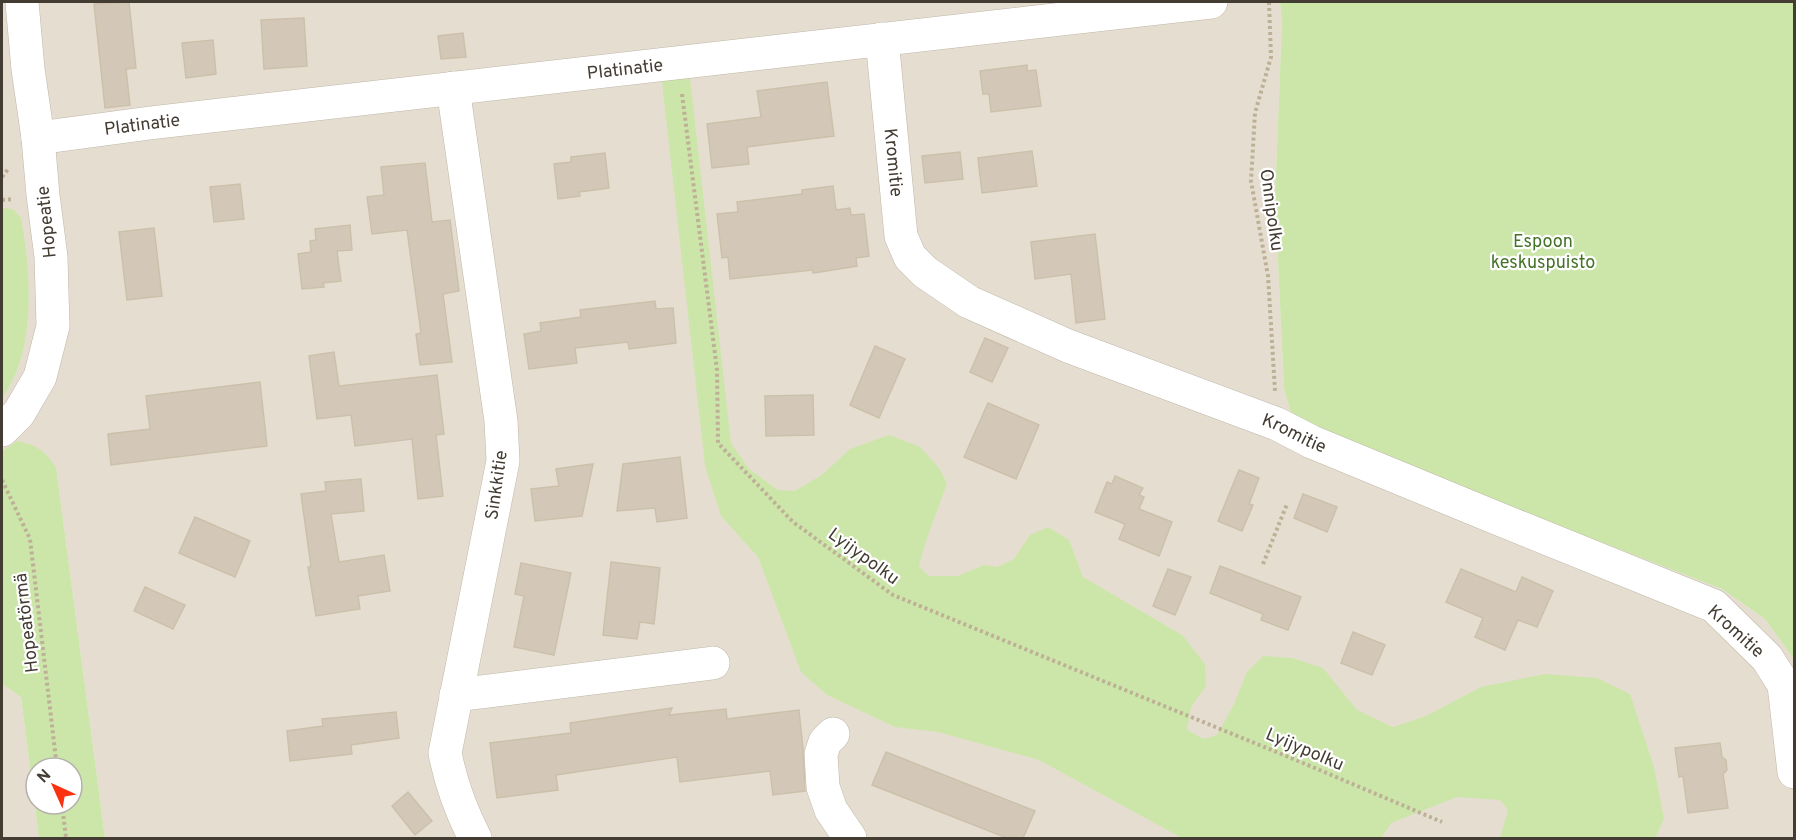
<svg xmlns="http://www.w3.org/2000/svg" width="1796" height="840" font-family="Overpass,sans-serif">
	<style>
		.residential { fill: #e5ded0 }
		.green { fill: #cce6aa; fill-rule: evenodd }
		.building { fill: #d3c8b8; stroke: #cdc0ab; stroke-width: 1.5 }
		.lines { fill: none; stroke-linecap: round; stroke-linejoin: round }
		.minor-casing { stroke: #bfb7a8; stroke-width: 34 }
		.path { stroke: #beb096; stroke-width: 4; stroke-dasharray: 3 3; stroke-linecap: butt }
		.minor { stroke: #fff; stroke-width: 33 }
		.labels { text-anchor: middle; stroke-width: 4.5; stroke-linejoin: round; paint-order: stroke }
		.street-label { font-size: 18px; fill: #433c33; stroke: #fff }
		.park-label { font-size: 18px; fill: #447327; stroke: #fff }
	</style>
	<rect width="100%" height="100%" fill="#f1ede2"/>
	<g class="residential">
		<polygon points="2,2 1280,2 1282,21 1275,198 1284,389 1294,423 1722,589 1765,619 1793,658 1794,671 1794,838 105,838 56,467 17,441 2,451"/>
		<polygon points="2,684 21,697 39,838 2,838"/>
	</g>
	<g class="green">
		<polygon points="1280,2 1794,2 1794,671 1793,658 1765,619 1722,589 1294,423 1284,389 1275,198 1282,21"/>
		<path d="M689 69 731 443 749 469 778 490 795 491 823 474 850 449 889 435 920 447 939 468 947 483C938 511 925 538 919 567L929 576H958L984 565 997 567 1014 559 1030 535 1048 527 1069 540 1083 577 1182 635 1205 664 1206 686 1191 707 1187 730 1204 739 1217 735 1234 704 1247 672 1263 656 1292 658 1323 668 1357 710 1393 727 1426 716 1481 687 1545 674 1597 678 1630 694 1654 767 1664 819 1655 838H1500L1508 810 1500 800 1457 797 1391 823 1381 838H1182L1039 760 938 732 895 727 827 695 801 672 758 557 721 516 705 466 661 73Z"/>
		<path d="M2 208 13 209 21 218C31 273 37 350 2 398Z"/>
		<path d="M17 441C37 445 44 450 56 467L105 838H39L21 697 2 684V451ZM36 768H72V804H36Z"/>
	</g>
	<g class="building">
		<polygon points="129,2 136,68 126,69 130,105 105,108 94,4"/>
		<polygon points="304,18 307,66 264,69 261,20"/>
		<polygon points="463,33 466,57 441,59 438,36"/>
		<polygon points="213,40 216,74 186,78 182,43"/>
		<polygon points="1027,65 1027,71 1036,70 1041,106 991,112 989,94 983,94 980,71"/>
		<polygon points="827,82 834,136 747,147 749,164 712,168 707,124 761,117 757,91"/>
		<polygon points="1032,151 1037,186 982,193 978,158"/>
		<polygon points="960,152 963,179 925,183 922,156"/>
		<polygon points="605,153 609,188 579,192 580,196 558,199 554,164 571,162 571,157"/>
		<polygon points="425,163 432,222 450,220 459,291 443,294 452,362 420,365 416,334 421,333 407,230 372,234 367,197 384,195 381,167"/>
		<polygon points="240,184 244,219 214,222 210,187"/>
		<polygon points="833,186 836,210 850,208 851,215 864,214 869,256 856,258 857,266 813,273 813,270 730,279 728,257 722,258 717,214 738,212 737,202 802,194 802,190"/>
		<polygon points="350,225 352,250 337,251 341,281 323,283 324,287 302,289 298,254 311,252 310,241 316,240 315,229"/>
		<polygon points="154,228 162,296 127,300 119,232"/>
		<polygon points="1095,234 1105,319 1076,323 1071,274 1035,279 1031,242"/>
		<polygon points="655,301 656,309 673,308 676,343 629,349 628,342 575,348 577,363 529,369 524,334 541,331 540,323 581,317 580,310"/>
		<polygon points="985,338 1008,348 992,382 970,372"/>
		<polygon points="875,346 905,359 879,418 850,405"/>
		<polygon points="334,352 339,386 437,375 444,434 436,435 443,496 418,499 412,439 355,446 351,415 317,419 309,356"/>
		<polygon points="260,382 267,446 111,465 108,434 150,429 146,396"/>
		<polygon points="813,395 814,435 766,436 765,396"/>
		<polygon points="988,403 1039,425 1016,479 964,457"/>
		<polygon points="680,457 687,518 657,522 655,508 617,511 623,464"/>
		<polygon points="593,464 582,516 535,521 531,489 559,486 556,469"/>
		<polygon points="1239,470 1259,478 1249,504 1253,505 1242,531 1218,521"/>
		<polygon points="1115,476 1143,488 1139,495 1144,497 1139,509 1172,522 1159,556 1119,539 1125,524 1095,512 1107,482 1112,484"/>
		<polygon points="361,479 364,511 331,514 339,562 384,555 390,591 358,596 360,609 316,616 308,567 311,567 301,494 326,491 325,482"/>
		<polygon points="1303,494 1337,507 1327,532 1294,518"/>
		<polygon points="195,517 250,541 235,577 179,553"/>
		<polygon points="611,562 660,568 654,624 640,622 637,639 603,635"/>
		<polygon points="521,563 571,573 554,655 514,647 524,596 515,594"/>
		<polygon points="1220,566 1301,597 1288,630 1261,620 1263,614 1210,593"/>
		<polygon points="1168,569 1191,577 1175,615 1153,606"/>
		<polygon points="1461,569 1516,592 1522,577 1553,591 1537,627 1518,620 1505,650 1475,637 1483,618 1446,602"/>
		<polygon points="145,587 185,605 173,629 134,611"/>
		<polygon points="1353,632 1385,645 1372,675 1341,663"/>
		<polygon points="672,708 669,715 726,709 727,719 799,710 803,749 805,791 773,795 770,771 680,782 677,757 556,775 558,790 497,798 490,743 571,733 570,723"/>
		<polygon points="396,712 399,738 351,745 352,754 290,761 287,731 323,726 322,719"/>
		<polygon points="1720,743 1722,757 1726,760 1727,770 1723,774 1728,808 1688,813 1683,776 1679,777 1675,748"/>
		<polygon points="886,752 1035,811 1023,838 1007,838 872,785"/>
		<polygon points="408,792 432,821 415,835 392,806"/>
	</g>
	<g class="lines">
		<g class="minor-casing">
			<g id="minor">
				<path id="s1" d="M882 39 901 236 910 257 925 272 969 302 1068 346 1277 424 1312 442 1494 517 1714 606 1767 658 1784 685 1794 772"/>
				<path d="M453 88 501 421 503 461 445 753C451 784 461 811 475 838"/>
				<path id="s2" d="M38 138 150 123 1211 2"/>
				<polyline points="2,430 19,413 40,377 53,326 51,257 43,195 38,138 28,69 22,2"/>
				<polyline points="456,695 713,663"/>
				<polyline points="833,734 825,742 821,754 823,787 831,810 850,838"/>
			</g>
		</g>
		<g class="path">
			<polyline points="1269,2 1271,57 1255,113 1251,181 1268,276 1275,391"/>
			<polyline points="682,94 717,370 718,443 793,522 893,595 1296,760 1442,822"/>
			<polyline points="2,177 9,168"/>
			<polyline points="2,200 14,199"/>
			<polyline points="2,480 30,539 57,768"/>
			<polyline points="1263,564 1287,504"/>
			<polyline points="62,804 66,838"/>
		</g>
		<use href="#minor" class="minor"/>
	</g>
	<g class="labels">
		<g class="street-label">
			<text dy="6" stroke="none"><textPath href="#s2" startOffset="591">Platinatie</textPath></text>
			<text dy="6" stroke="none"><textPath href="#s2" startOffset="105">Platinatie</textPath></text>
			<text dy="6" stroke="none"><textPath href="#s1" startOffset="124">Kromitie</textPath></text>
			<text transform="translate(1272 210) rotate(82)" y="6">Onnipolku</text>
			<text transform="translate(46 222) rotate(-96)" y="6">Hopeatie</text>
			<text dy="6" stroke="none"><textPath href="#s1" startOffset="646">Kromitie</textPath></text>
			<text transform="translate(496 485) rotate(-82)" y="6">Sinkkitie</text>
			<text transform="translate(864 556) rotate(36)" y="6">Lyijypolku</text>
			<text transform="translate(26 623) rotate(-97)" y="6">Hopeatörmä</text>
			<text transform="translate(1736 631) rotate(42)" y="6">Kromitie</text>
			<text transform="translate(1305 749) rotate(23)" y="6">Lyijypolku</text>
		</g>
		<g class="park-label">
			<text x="1543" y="247">Espoon<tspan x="1543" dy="21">keskuspuisto</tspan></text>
		</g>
	</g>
	<rect width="1796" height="840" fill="none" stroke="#433c33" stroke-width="6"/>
	<g transform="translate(54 786) rotate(315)"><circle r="28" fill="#ffffff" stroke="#b4b1ad" stroke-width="1.5"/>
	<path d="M0-4.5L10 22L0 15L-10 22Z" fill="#fa3211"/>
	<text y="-9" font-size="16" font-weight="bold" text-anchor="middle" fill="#433c33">N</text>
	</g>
</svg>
